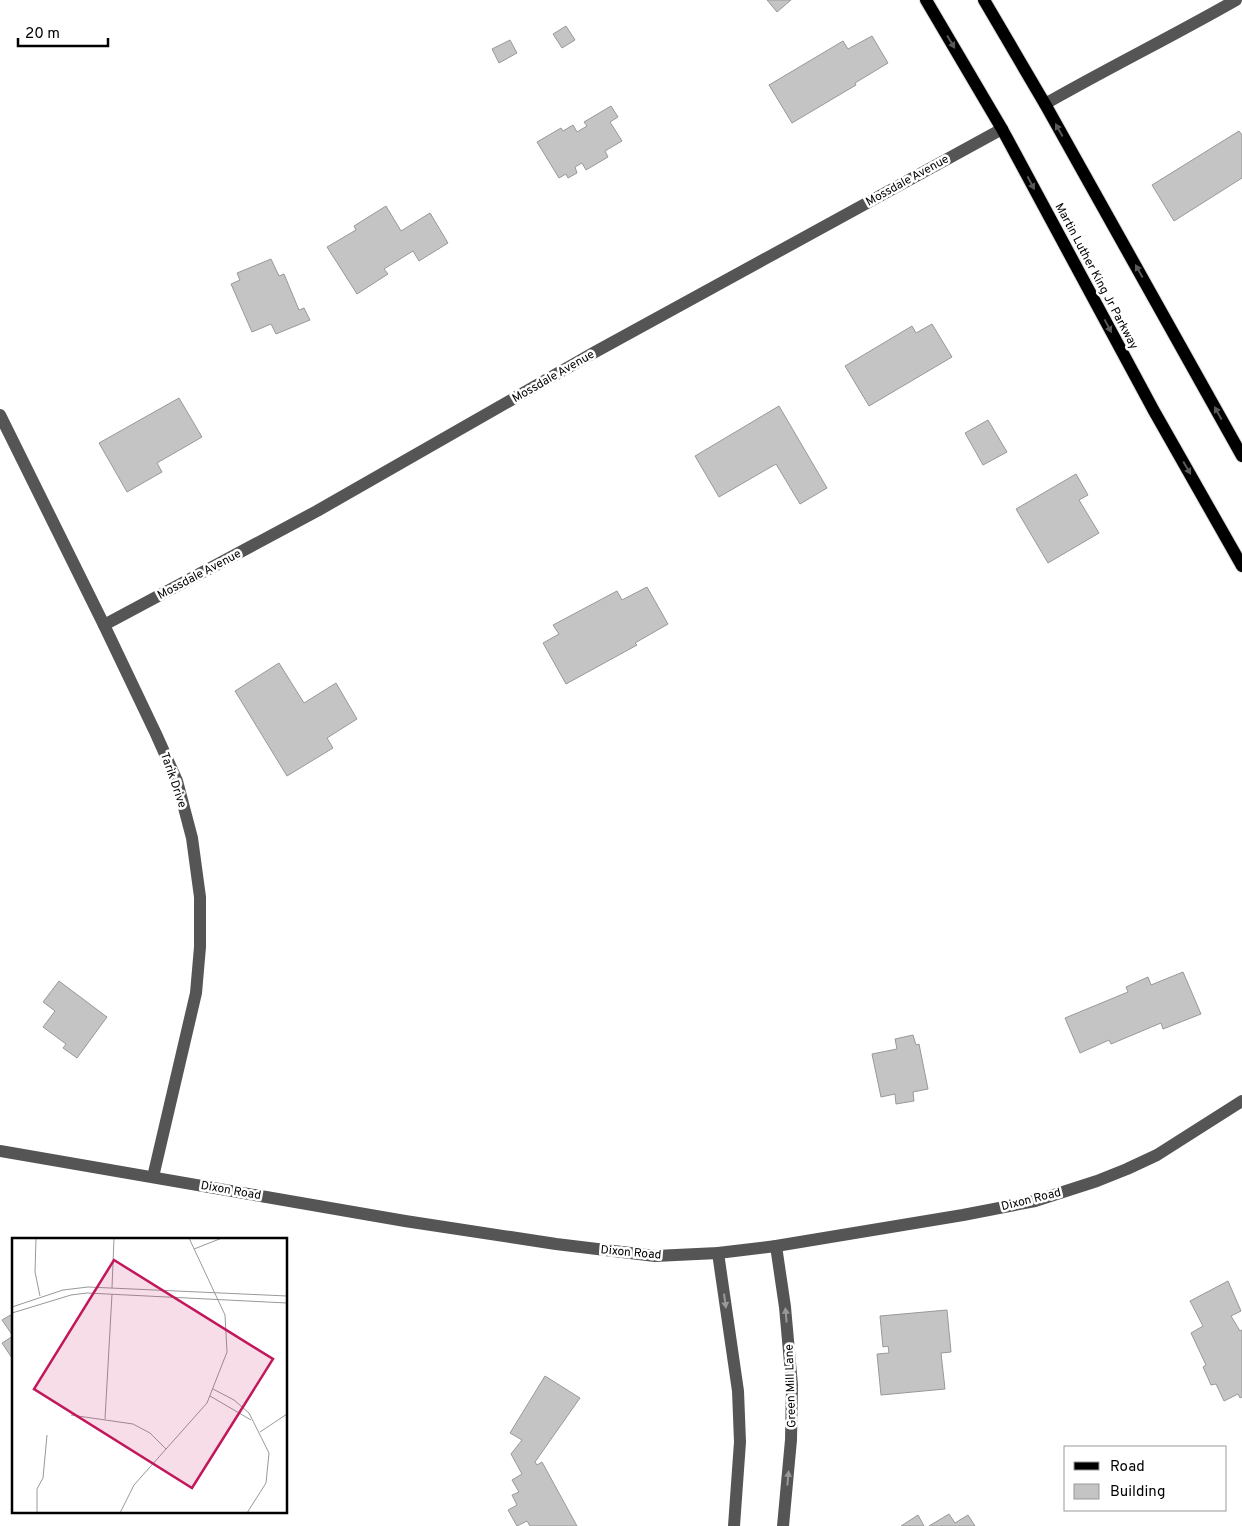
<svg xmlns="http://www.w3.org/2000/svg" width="1242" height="1526" font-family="Overpass,sans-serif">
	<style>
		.building { fill: #c4c4c4; stroke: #999 }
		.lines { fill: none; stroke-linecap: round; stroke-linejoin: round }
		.major-casing { stroke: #dbdbdb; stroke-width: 14 }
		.minor { stroke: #555; stroke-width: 12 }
		.major { stroke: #000; stroke-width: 12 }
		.oneway { fill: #595959 }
		.oneway2 { fill: #999 }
		.labels { text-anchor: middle; stroke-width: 5; stroke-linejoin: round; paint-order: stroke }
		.street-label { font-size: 12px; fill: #000; stroke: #fff }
		.inset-road { fill: none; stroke: #999; stroke-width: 1 }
		.view { fill: #c2185b; fill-opacity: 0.15; stroke: #c2185b; stroke-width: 2.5 }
		.inset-edge { fill: none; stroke: #000; stroke-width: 2.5 }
	</style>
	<rect width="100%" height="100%" fill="#fff"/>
	<g class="building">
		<polygon points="767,0 791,0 777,12"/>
		<polygon points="566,26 575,40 562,48 553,34"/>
		<polygon points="872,36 888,63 855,83 856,85 792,123 769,85 843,41 848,49"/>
		<polygon points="510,40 517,53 499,63 492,49"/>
		<polygon points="611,106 618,117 610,122 622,141 605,151 608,157 586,170 582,163 575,167 577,173 568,178 566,174 559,178 537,142 561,128 563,131 573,125 577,132 587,126 584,122"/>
		<polygon points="1239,131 1242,135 1242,178 1174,221 1152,185"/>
		<polygon points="386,206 401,231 430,213 448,243 419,261 413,251 384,269 388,274 357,294 327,247 356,230 354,226"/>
		<polygon points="271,259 279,276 284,274 299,310 304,308 310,320 276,334 271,324 252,332 231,284 240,280 237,273"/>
		<polygon points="932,324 952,357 869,406 845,366 912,326 916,333"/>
		<polygon points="179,398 202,437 157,463 162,472 127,492 99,443"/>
		<polygon points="779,406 827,488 800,504 776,464 719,497 695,456"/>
		<polygon points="988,420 1007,452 983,465 965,433"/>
		<polygon points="1076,474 1088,495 1079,500 1099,533 1048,563 1016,509"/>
		<polygon points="647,587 668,624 635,643 637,645 566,684 543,643 559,634 553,625 617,591 622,600"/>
		<polygon points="279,663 304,703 336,683 357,719 327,738 333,748 287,776 235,691"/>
		<polygon points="1183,972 1201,1014 1163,1029 1161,1023 1111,1044 1109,1040 1080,1053 1065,1018 1128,992 1126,987 1148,977 1151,985"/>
		<polygon points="59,981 107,1017 77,1058 63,1048 66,1044 43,1027 55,1011 43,1002"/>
		<polygon points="913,1035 916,1045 919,1044 928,1089 913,1092 914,1101 896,1104 895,1094 881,1097 872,1054 897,1049 895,1039"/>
		<polygon points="1228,1281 1241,1311 1231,1316 1240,1331 1242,1330 1242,1397 1240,1398 1238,1394 1224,1401 1216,1384 1211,1385 1203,1367 1206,1365 1191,1333 1203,1326 1190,1301"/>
		<polygon points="947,1310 951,1352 941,1353 945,1389 881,1395 877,1354 889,1353 888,1346 883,1347 880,1316"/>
		<polygon points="14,1313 14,1361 2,1343 13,1336 2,1320"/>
		<polygon points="545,1376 580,1398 535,1462 537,1465 542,1462 577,1526 530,1526 527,1521 517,1526 508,1510 517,1505 512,1495 519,1492 512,1480 522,1474 511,1454 522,1440 510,1433"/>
		<polygon points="949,1514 955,1523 968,1515 975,1526 929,1526"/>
		<polygon points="918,1515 924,1526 901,1526"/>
	</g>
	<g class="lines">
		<g class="major-casing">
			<g id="major">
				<polyline points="926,0 1002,129 1154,411 1242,566"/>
				<polyline points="984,0 1045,104 1242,456"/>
			</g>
		</g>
		<g class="minor">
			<path d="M1045 104C1108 68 1173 36 1236 0"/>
			<polyline points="0,415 104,625 156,734 177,781 192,838 200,897 200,947 196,993 153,1177"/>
			<polyline points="104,625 317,511 595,352 1002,129"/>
			<polyline points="0,1151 405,1221 556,1244 655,1256 718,1253 776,1246 963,1215 1035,1201 1097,1181 1127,1169 1157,1155 1242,1101"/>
			<polyline points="776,1246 785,1307 792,1385 791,1440 783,1526"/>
			<polyline points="718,1253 738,1391 740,1442 734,1526"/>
		</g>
		<use href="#major" class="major"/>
	</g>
	<defs><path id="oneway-solid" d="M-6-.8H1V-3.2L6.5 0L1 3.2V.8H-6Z" transform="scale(1.25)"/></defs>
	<g class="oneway">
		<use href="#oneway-solid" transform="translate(951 42) rotate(59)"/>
		<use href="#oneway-solid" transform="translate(1059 130) rotate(-119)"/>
		<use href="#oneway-solid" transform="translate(1031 183) rotate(62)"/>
		<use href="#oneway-solid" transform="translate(1139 271) rotate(-119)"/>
		<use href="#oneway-solid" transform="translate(1108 326) rotate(62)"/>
		<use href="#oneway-solid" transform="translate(1218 413) rotate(-119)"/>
		<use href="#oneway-solid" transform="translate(1187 468) rotate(60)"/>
	</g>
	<g class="oneway2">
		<use href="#oneway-solid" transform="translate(725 1301) rotate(82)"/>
		<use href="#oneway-solid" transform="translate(786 1315) rotate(-95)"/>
		<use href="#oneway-solid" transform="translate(788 1478) rotate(-85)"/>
	</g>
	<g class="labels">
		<g class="street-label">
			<text transform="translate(907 180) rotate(-29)" y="4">Mossdale Avenue</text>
			<text transform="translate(1097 276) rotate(62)" y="4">Martin Luther King Jr Parkway</text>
			<text transform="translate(553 376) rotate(-30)" y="4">Mossdale Avenue</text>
			<text transform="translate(199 574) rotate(-28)" y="4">Mossdale Avenue</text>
			<text transform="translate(174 780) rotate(71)" y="4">Tarik Drive</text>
			<text transform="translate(231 1190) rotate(10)" y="4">Dixon Road</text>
			<text transform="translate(1031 1199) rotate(-14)" y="4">Dixon Road</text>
			<text transform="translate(631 1252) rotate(5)" y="4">Dixon Road</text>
			<text transform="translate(790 1386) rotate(-92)" y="4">Green Mill Lane</text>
		</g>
	</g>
	<g transform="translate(12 1238)">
		<rect width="275" height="275" fill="#fff"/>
		<path class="inset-road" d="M24 0 23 34 28 58M182 11 210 0M100 50 102 0M0 69 51 52 76 49 275 58M0 75 59 57 75 55 275 65M201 151 222 162 237 175 257 215 254 245 235 275M198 158 239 182M59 177 121 186 138 195 154 211M93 181 100 56M248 194 275 176M25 275V251L31 240 35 197M108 275 122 247 195 165 215 114 213 77 177 0"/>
		<path class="view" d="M102 22 261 121 180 250 22 151Z"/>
		<rect width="275" height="275" class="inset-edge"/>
	</g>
	<rect x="1064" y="1446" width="162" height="65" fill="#ffffff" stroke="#999999"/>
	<rect x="1074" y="1462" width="25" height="8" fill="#000000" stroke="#999999"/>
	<text x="1110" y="1471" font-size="15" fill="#000000">Road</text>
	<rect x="1074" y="1484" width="25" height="15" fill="#c4c4c4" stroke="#999999"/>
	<text x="1110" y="1496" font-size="15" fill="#000000">Building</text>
	<path d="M18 38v8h90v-8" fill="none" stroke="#000000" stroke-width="2.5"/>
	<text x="25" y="38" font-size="15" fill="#000000" stroke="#ffffff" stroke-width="4" paint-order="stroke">20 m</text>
</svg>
